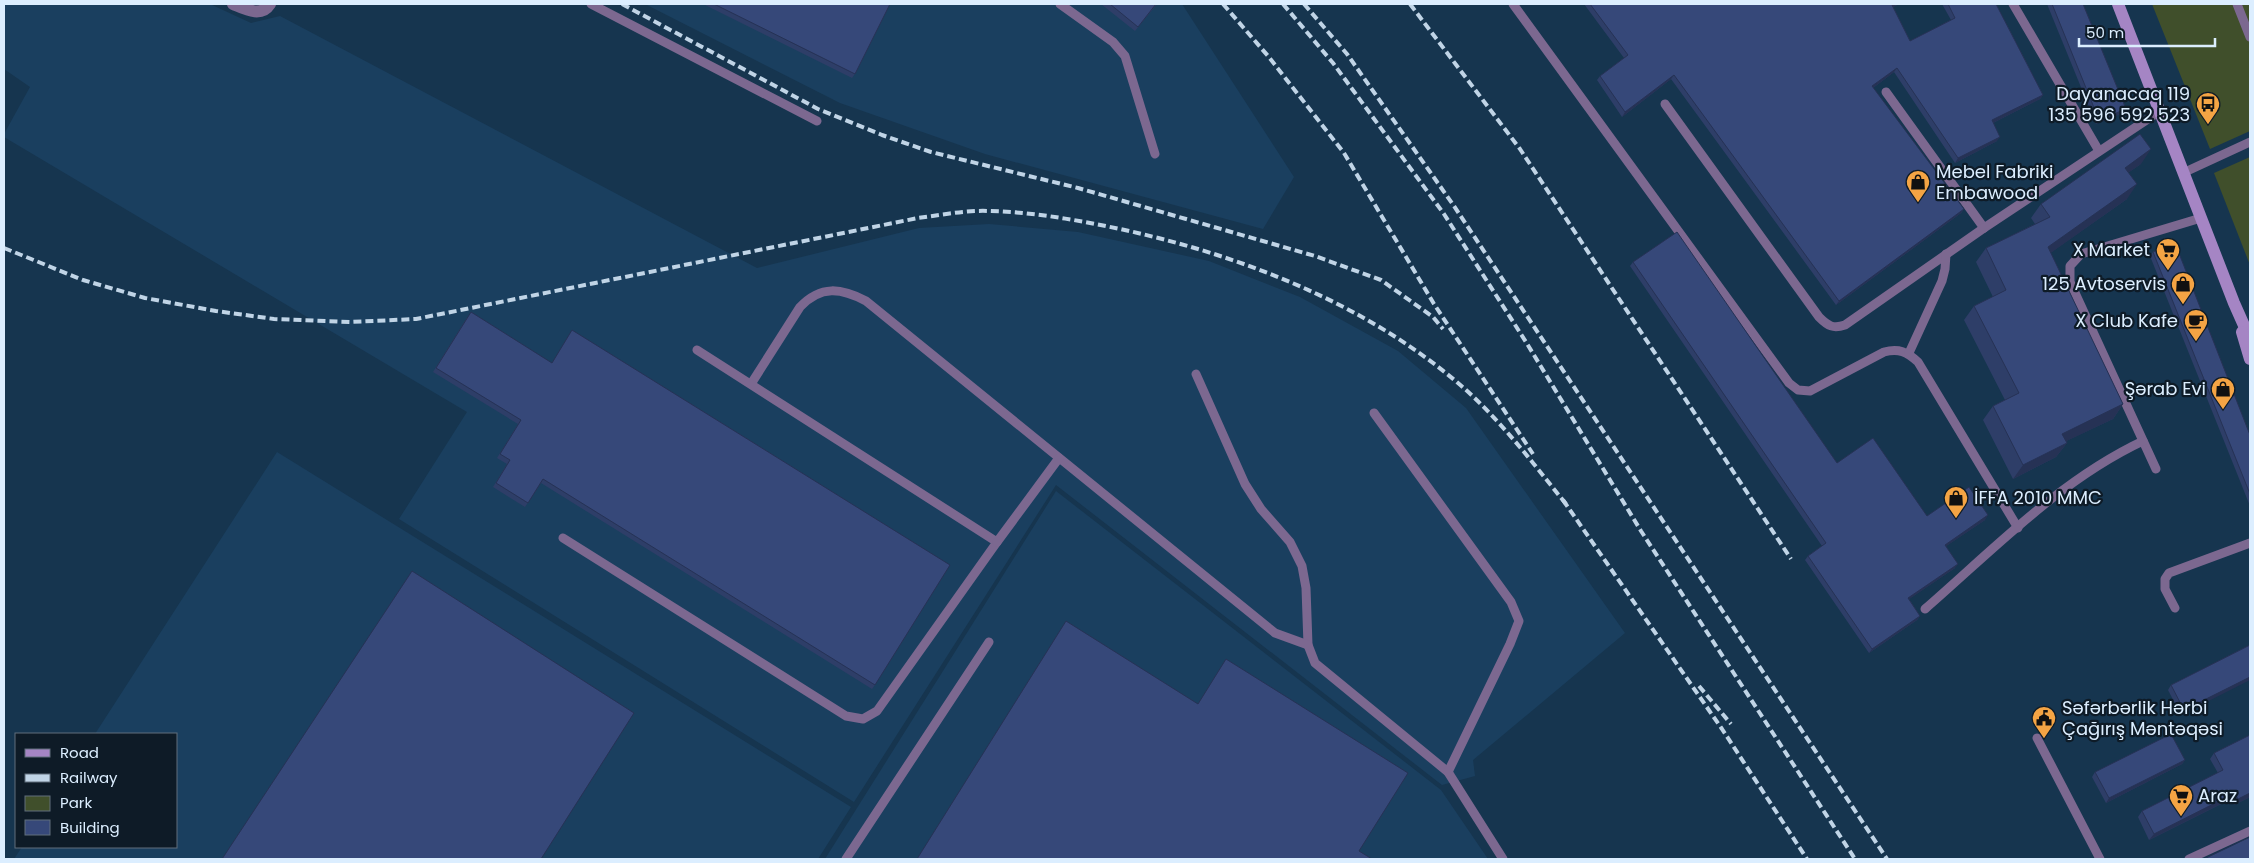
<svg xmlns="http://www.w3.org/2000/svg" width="2254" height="863" font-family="Poppins,sans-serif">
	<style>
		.built { fill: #1a3f5f }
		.green { fill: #404f2b }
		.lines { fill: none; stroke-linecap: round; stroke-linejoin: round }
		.lane { stroke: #7c6890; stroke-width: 9 }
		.street { stroke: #7c6890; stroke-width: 12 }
		.secondary { stroke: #a585c4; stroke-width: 12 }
		.rail { stroke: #c0d4e6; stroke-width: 4; stroke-dasharray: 8 4; stroke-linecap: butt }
		.wall { fill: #2e3e68 }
		.shaded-wall { fill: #263255 }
		.building { fill: #364879; stroke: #263255 }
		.labels { text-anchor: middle; stroke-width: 4.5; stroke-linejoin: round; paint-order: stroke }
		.poi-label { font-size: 18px; fill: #dceeff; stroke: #0e1b27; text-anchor: end }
	</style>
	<rect width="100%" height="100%" fill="#16354f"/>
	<g class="built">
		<polygon points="4,4 210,4 251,23 280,16 757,268 919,228 989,224 1078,232 1209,261 1300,297 1398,351 1466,408 1625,633 1473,760 1475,776 1442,785 1056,485 854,802 399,519 467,412 4,137 4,134 30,87 4,69"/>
		<polygon points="645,4 1182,4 1294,177 1263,229 985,154 840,103"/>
		<polygon points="277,452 851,807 818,859 14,859 22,847 176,847 176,734 95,734"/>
		<polygon points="1056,491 1441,790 1488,859 825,859"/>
	</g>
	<g class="green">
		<polygon points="2152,4 2250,4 2250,131 2210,149"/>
		<polygon points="2250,157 2250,265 2214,173"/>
	</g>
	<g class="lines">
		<g class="lane">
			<polyline points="591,4 817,121"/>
			<polyline points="1060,4 1113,42 1125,56 1155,154"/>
			<path d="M1513 4 1789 383 1798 390 1810 391 1884 352C1899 348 1907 352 1918 362L2018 528"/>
			<polyline points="2013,4 2099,151"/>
			<polyline points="2237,4 2250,37"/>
			<polyline points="1886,92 1984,228"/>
			<path d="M1665 104 1819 317C1828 326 1833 329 1845 325L1984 228 2160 111"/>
			<polyline points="2185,172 2250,142"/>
			<polyline points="1909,353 1942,281 1945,269 1946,254"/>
			<polyline points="1196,374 1245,484 1261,509 1290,542 1302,566 1306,588 1308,645 1315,663 1448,772 1503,859"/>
			<path d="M751 384 800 307C821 285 841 288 866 301L1275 633 1308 645"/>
			<polyline points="1374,413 1511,602 1519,621 1510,644 1448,772"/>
			<polyline points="2156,469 2070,282 2070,266 2081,254 2201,218"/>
			<polyline points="563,538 846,716 863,719 877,711 997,542 697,350"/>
			<polyline points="997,542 1059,458"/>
			<polyline points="2175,608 2165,589 2165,579 2169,573 2250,543"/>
			<path d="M1925 609C1994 549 2060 480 2143 441"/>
			<polyline points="2037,738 2100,859"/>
			<polyline points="846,859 989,642"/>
			<polyline points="2189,859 2250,831"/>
		</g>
		<path class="street" d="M233 4C245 9 261 18 270 4"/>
		<g class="secondary">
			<polyline points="2118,4 2234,303 2250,339"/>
			<polyline points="2242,332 2250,359"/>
		</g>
		<g class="rail">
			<polyline points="622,4 818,109 882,135 931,152 1078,188 1315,256 1381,280 1433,317 1443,329"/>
			<polyline points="1223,4 1268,56 1344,153 1434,304 1533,454"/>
			<polyline points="1283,4 1333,63 1444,214 1526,342 1641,531 1855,859"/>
			<polyline points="1304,4 1347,54 1454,206 1887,859"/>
			<polyline points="1410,4 1520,149 1791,559"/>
			<path d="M4 248 83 280 145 298 216 311 274 319 350 322 416 319 918 218C941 215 966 210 989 211 1033 212 1077 220 1120 229 1240 255 1364 303 1458 383 1499 418 1532 462 1566 504"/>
			<polyline points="1563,500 1722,729 1807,859"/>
			<polyline points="1699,686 1731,724"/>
		</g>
	</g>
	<g class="wall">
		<polygon points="703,4 890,4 855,74 852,78"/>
		<polygon points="1101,4 1157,4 1135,31"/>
		<polygon points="1584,4 1899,4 1893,7 1910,41 1951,20 1942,4 1996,4 2043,95 2040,99 1993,123 1997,141 1955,163 1894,72 1873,88 1964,209 1961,213 1836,305 1671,79 1622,117 1597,80 1600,76 1624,58"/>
		<polygon points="2047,4 2083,4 2123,113 2096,124"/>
		<polygon points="2141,164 2129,172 2127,199 2050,253 2123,404 2113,419 2066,441 2067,443 2056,457 2013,479 1983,420 1993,406 2005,400 1964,320 1974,306 1993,297 1976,262 1986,248 2035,224 2031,218 2041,204"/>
		<polygon points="2153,252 2250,435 2250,506 2150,256"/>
		<polygon points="1633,262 1837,463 1927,516 1985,520 1946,546 1955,568 1909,599 1920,616 1917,620 1869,653 1805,560 1808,556 1822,546 1630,266"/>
		<polygon points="468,316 875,685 872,689 541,483 525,507 493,487 507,464 497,458 518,424 433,372"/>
		<polygon points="2250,645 2181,715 2168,690 2171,685"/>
		<polygon points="2214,753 2250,797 2234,805 2231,799 2149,840 2138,817 2142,811 2218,773 2210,759"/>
		<polygon points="2185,760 2182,764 2106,803 2092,777 2095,772"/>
	</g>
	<g class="shaded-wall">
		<polygon points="1894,4 1899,4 1889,9 1892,5"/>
		<polygon points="1897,68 1894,72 1869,91 1872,86"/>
		<polygon points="1674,75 1671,79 1622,117 1625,112"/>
		<polygon points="2043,95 2040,99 1989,125 1992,120"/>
		<polygon points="2126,109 2123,113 2096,124 2099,120"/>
		<polygon points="2000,137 1997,141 1955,163 1958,158"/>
		<polygon points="2151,149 2141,164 2115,182 2125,168"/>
		<polygon points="2137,184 2127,199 2038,262 2048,247"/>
		<polygon points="1964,209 1961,213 1836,305 1839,301"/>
		<polygon points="2123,404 2113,419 2052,448 2062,434"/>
		<polygon points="2067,443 2056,457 2013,479 2023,465"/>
		<polygon points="1988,515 1985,520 1942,549 1945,545"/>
		<polygon points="1958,564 1955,568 1905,602 1908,598"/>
		<polygon points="1920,616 1917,620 1869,653 1872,649"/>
		<polygon points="2250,677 2250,680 2181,715 2184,710"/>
		<polygon points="2185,760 2182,764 2106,803 2109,798"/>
		<polygon points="2235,793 2231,799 2149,840 2154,834"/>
		<polygon points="2250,793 2250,797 2234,805 2238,799"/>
	</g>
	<g class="building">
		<polygon points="714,4 890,4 855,74"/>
		<polygon points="1110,4 1156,4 1138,27"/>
		<polygon points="1590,4 1894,4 1892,5 1910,41 1955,18 1948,4 1996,4 2043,95 1992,120 2000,137 1958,158 1897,68 1872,86 1964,209 1839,301 1674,75 1625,112 1600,76 1628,55"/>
		<polygon points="2052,4 2083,4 2126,109 2099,120"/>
		<polygon points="2140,134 2151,149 2125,168 2137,184 2048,247 2123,404 2062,434 2067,443 2023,465 1993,406 2019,393 1974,306 2006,290 1986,248 2050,217 2041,204"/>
		<polygon points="1677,232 1837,463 1873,438 1927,516 1969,487 1988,515 1945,545 1958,564 1908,598 1920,616 1872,649 1808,556 1826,543 1633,262"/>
		<polygon points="2175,243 2250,435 2250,494 2153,252"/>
		<polygon points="471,312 552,363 572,330 950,565 875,685 543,479 528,503 496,483 510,460 500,454 521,420 436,368"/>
		<polygon points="412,571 634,713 541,859 222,859"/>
		<polygon points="1066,621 1198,704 1226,659 1408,773 1359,851 1372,859 917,859"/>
		<polygon points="2250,645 2250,677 2184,710 2171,685"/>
		<polygon points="2171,734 2185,760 2109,798 2095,772"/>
		<polygon points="2250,735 2250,793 2238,799 2235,793 2154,834 2142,811 2223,770 2214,753"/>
		<polygon points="2250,837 2250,859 2204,859"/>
	</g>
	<defs>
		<g id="bus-pin" transform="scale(1.25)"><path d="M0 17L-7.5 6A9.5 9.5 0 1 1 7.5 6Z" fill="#f4a444" stroke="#0e1b27"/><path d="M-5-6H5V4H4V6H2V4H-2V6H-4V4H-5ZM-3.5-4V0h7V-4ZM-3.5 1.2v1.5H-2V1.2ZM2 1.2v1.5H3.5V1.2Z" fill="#111"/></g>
		<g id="shop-pin" transform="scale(1.25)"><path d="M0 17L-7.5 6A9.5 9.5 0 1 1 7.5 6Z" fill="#f4a444" stroke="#0e1b27"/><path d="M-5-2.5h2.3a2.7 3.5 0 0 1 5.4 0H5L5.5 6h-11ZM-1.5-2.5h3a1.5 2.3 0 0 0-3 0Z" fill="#111"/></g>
		<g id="supermarket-pin" transform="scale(1.25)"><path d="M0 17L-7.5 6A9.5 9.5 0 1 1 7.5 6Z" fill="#f4a444" stroke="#0e1b27"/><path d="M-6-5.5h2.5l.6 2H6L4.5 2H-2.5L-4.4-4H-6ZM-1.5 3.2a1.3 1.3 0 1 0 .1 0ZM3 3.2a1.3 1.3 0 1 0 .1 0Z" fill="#111"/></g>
		<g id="cafe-pin" transform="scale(1.25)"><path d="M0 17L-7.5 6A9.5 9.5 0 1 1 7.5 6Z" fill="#f4a444" stroke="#0e1b27"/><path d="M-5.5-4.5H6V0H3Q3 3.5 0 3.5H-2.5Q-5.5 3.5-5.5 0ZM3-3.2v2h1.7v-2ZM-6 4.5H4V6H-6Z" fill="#111"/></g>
		<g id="civic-pin" transform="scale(1.25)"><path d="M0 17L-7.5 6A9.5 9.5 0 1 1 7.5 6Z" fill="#f4a444" stroke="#0e1b27"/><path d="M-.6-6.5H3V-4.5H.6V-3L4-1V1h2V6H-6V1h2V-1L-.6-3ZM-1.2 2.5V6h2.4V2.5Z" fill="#111"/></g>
	</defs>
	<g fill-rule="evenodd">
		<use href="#bus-pin" x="2208" y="104"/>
		<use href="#shop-pin" x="1918" y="182"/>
		<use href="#supermarket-pin" x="2168" y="250"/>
		<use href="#shop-pin" x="2183" y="284"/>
		<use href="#cafe-pin" x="2196" y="321"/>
		<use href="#shop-pin" x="2223" y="389"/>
		<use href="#shop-pin" x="1956" y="498"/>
		<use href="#civic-pin" x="2044" y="718"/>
		<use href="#supermarket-pin" x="2181" y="796"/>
	</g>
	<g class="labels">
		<g class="poi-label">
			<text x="2190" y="100">Dayanacaq 119<tspan x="2190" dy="21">135 596 592 523</tspan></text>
			<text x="1936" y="178" text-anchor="start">Mebel Fabriki<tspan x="1936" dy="21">Embawood</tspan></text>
			<text x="2150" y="256">X Market</text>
			<text x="2166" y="290">125 Avtoservis</text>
			<text x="2178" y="327">X Club Kafe</text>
			<text x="2206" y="395">Şərab Evi</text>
			<text x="1974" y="504" text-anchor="start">İFFA 2010 MMC</text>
			<text x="2062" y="714" text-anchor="start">Səfərbərlik Hərbi<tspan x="2062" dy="21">Çağırış Məntəqəsi</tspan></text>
			<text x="2198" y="802" text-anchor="start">Araz</text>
		</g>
	</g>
	<rect width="2254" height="863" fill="none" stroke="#dceeff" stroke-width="10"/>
	<rect x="15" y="733" width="162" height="115" fill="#0e1b27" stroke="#606f7d"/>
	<rect x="25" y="749" width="25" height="8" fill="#a585c4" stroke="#606f7d"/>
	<text x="60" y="758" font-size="15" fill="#dceeff">Road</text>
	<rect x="25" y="774" width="25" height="8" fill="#c0d4e6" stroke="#606f7d"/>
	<text x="60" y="783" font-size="15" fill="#dceeff">Railway</text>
	<rect x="25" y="796" width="25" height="15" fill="#404f2b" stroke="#606f7d"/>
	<text x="60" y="808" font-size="15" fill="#dceeff">Park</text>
	<rect x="25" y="820" width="25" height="15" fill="#364879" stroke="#606f7d"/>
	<text x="60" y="833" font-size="15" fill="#dceeff">Building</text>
	<path d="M2079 38v8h136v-8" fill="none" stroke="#dceeff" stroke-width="2.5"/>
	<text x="2086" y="38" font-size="15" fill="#dceeff" stroke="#0e1b27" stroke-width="4" paint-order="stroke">50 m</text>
</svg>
